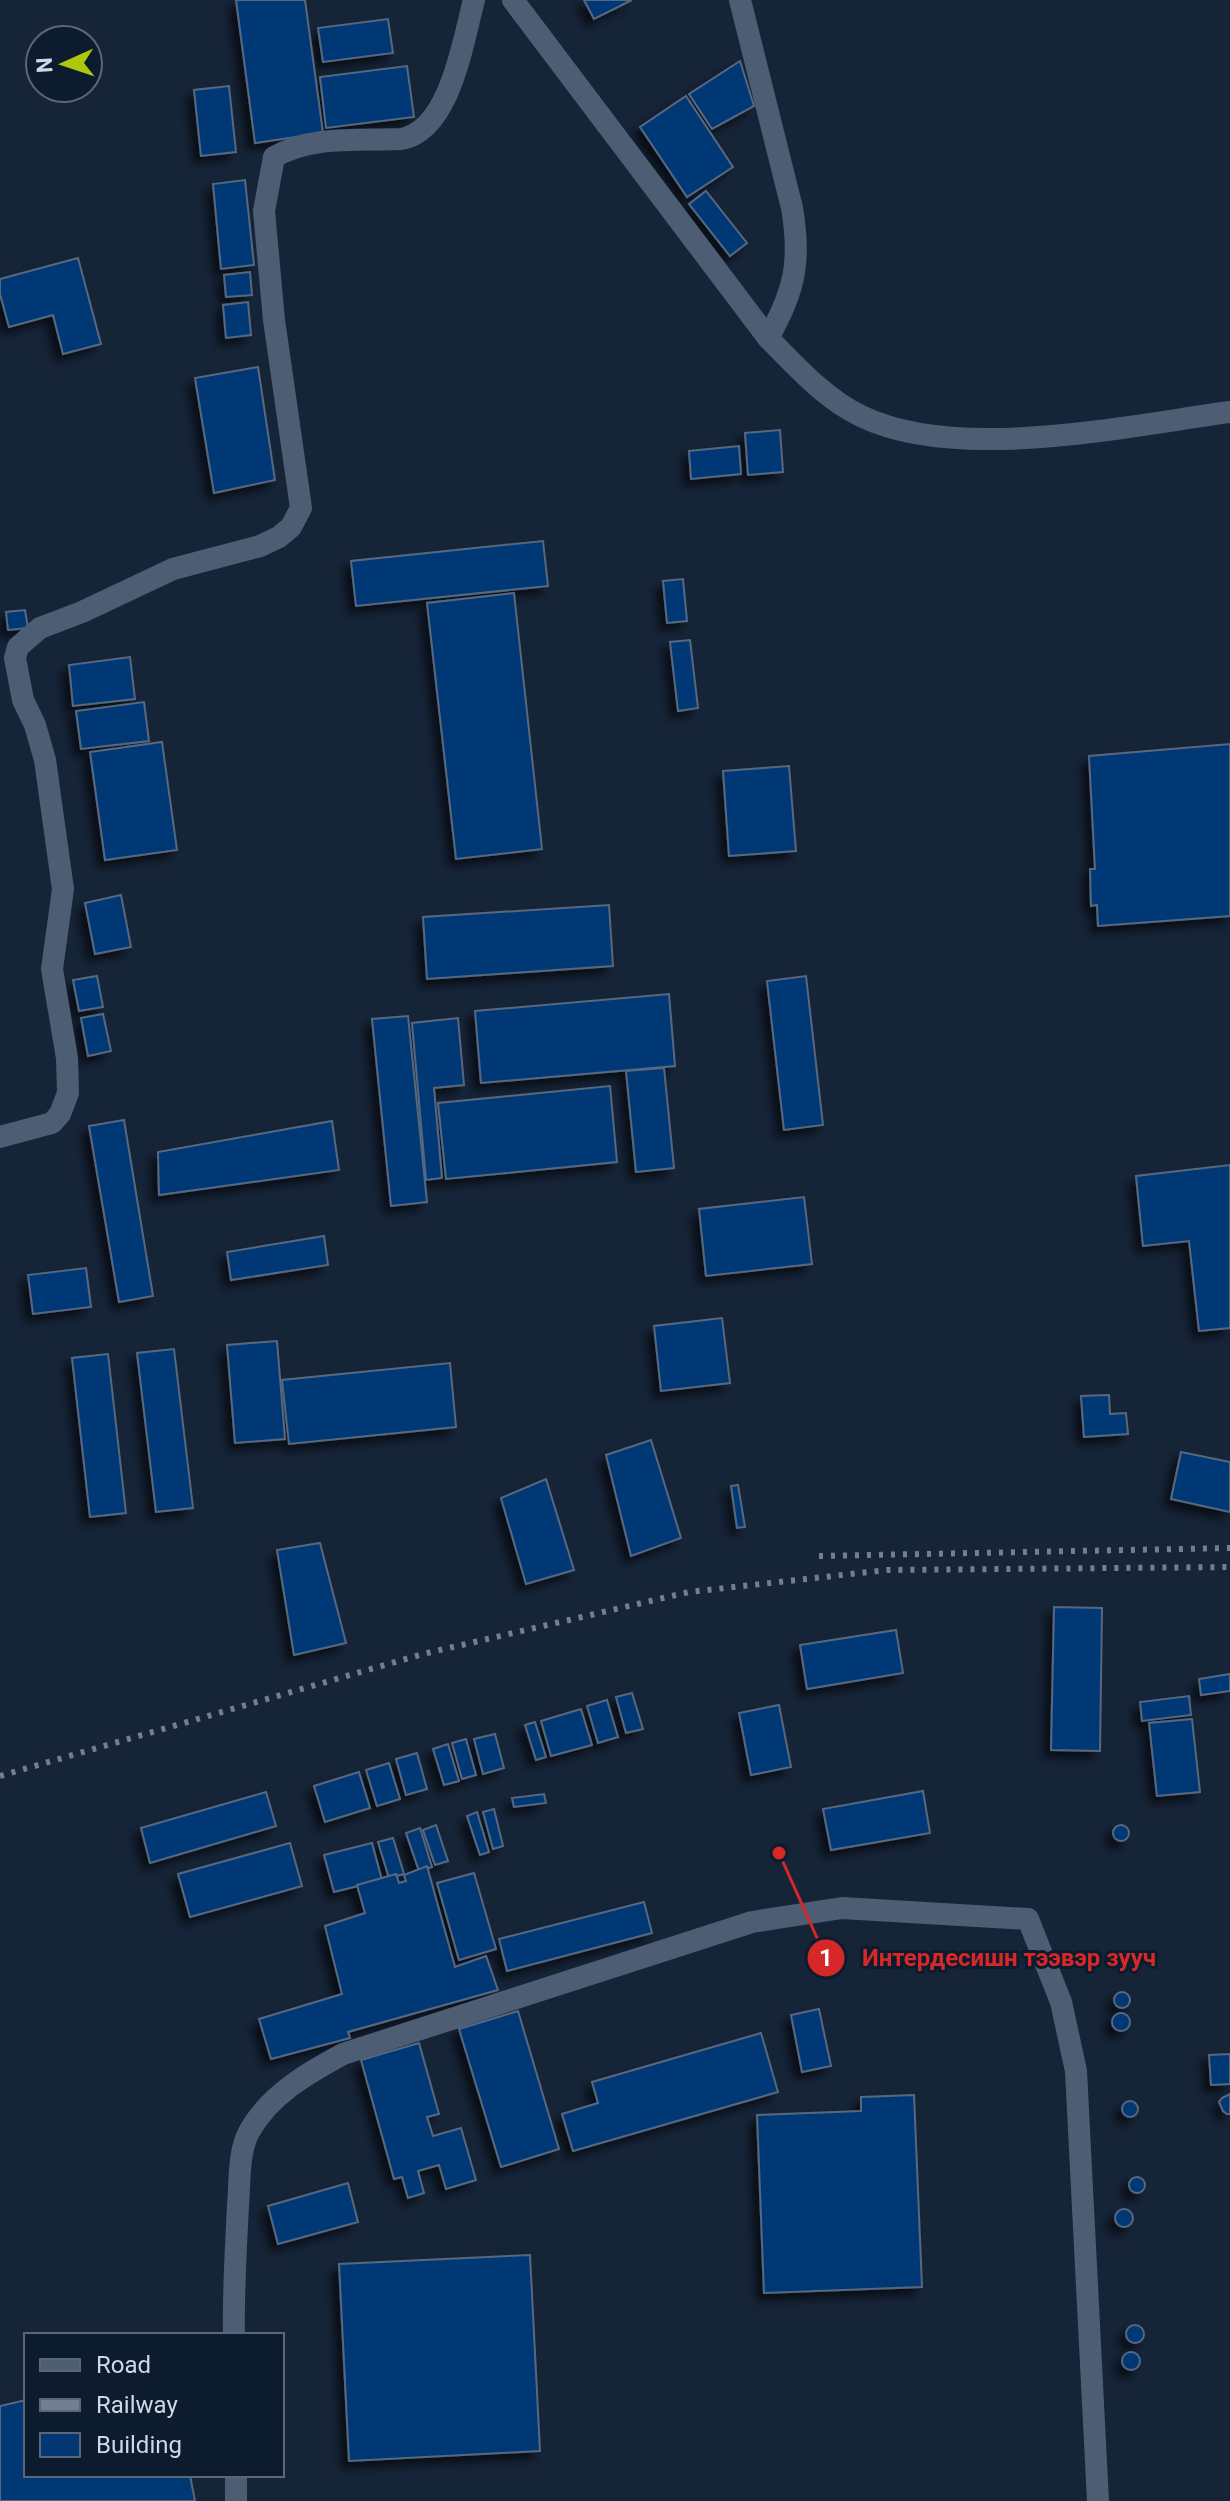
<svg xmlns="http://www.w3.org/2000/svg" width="1230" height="2501" font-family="Roboto,sans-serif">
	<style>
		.building { fill: #023774; stroke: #57687f; stroke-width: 2; filter: url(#shadow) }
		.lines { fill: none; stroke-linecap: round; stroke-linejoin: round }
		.minor { stroke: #4d5e74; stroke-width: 22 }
		.rail { stroke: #737f90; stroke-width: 6; stroke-dasharray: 4 8; stroke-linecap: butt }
		.leader { fill: none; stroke: #d62828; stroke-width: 3 }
		.callout-dot { fill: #d62828; stroke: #0d1b2e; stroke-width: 3 }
		.mark-label { font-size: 24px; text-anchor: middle; font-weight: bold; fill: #fff }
		.callout-label { font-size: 24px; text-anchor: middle; font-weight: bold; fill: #d62828; stroke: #0d1b2e; stroke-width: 6; stroke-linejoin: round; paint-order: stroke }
	</style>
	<defs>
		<filter id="shadow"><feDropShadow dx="-7" dy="7" stdDeviation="4" flood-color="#0009"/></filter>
	</defs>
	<rect width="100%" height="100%" fill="#162438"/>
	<g class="building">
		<polygon points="236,0 305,0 323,133 255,143"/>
		<polygon points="584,0 632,0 594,19"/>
		<polygon points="388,19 393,53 323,62 318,28"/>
		<polygon points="740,61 754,106 712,129 689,94"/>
		<polygon points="407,66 414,117 326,128 320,77"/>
		<polygon points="229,86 236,152 201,156 194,90"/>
		<polygon points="686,96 733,167 687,197 640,127"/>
		<polygon points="245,180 254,265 221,269 213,184"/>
		<polygon points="706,191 747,243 730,256 689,204"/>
		<polygon points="78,258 101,344 63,354 53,315 9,327 0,294 0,279"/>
		<polygon points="250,272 252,295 226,297 224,275"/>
		<polygon points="248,302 251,335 226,338 223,305"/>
		<polygon points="258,367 275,480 214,493 195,378"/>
		<polygon points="780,430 783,472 748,475 745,433"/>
		<polygon points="739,446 741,474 691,479 689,451"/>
		<polygon points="543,541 548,586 356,606 351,561"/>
		<polygon points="683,579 687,621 667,623 663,581"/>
		<polygon points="514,593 542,849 456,859 427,603"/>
		<polygon points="25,610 28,628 8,630 6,612"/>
		<polygon points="690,640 698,708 678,711 670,642"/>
		<polygon points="130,657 135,699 73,706 69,665"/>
		<polygon points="144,702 149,741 81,749 76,711"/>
		<polygon points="162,742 177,850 105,860 90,752"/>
		<polygon points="1230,744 1230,916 1098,926 1097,905 1091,906 1090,869 1095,869 1089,756"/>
		<polygon points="789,766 796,851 729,856 723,771"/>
		<polygon points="121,895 131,947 95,954 85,903"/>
		<polygon points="609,905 613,966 427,979 423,917"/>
		<polygon points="97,976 103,1007 79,1011 73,980"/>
		<polygon points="806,976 823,1125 784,1130 767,981"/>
		<polygon points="669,994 675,1066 481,1083 475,1011"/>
		<polygon points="103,1014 111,1051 88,1056 81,1018"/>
		<polygon points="408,1016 427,1202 391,1206 372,1019"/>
		<polygon points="458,1018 464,1085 434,1088 442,1178 426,1180 412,1023"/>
		<polygon points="664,1068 674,1168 636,1172 626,1071"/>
		<polygon points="610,1086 617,1162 446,1179 438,1103"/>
		<polygon points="124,1120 153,1296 119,1302 89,1126"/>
		<polygon points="332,1121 339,1170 159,1195 158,1152"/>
		<polygon points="1230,1165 1230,1328 1199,1331 1189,1241 1143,1246 1136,1176"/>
		<polygon points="804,1197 812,1264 706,1276 699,1209"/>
		<polygon points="324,1236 328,1265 231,1280 227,1252"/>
		<polygon points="86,1268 91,1307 33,1314 28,1275"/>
		<polygon points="722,1318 730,1383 661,1391 654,1326"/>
		<polygon points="277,1341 285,1439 235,1443 227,1345"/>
		<polygon points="174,1349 193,1508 156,1512 137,1353"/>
		<polygon points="108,1354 126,1513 90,1517 72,1358"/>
		<polygon points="450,1363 456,1427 289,1444 282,1380"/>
		<polygon points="1109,1395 1110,1414 1126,1413 1128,1434 1084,1437 1081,1396"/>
		<polygon points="651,1440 681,1538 631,1556 606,1455"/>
		<polygon points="1181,1452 1230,1462 1230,1512 1171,1499"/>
		<polygon points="546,1479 574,1570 526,1584 501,1498"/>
		<polygon points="738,1485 745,1527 737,1528 731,1486"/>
		<polygon points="320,1543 346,1643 294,1655 277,1550"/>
		<polygon points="1054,1607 1102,1608 1100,1751 1051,1750"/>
		<polygon points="896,1630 903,1673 807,1689 800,1645"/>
		<polygon points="1230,1674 1230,1691 1201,1695 1199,1679"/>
		<polygon points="632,1693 643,1729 626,1733 616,1697"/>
		<polygon points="1189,1696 1191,1715 1142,1721 1140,1702"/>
		<polygon points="607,1700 618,1737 598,1743 587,1706"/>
		<polygon points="779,1705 791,1767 751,1775 739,1713"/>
		<polygon points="581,1709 592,1745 551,1756 541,1721"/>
		<polygon points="1192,1719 1200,1792 1157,1796 1149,1723"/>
		<polygon points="535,1722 546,1757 536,1760 525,1725"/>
		<polygon points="495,1734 504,1768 483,1774 474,1739"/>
		<polygon points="466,1739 476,1775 462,1779 452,1743"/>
		<polygon points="448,1744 459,1781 444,1785 433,1749"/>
		<polygon points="417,1753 427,1789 406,1795 396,1759"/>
		<polygon points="389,1763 400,1799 377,1806 366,1770"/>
		<polygon points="359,1772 370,1808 325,1822 314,1786"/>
		<polygon points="923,1791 930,1833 831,1850 823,1809"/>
		<polygon points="266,1792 276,1826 150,1863 141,1828"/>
		<polygon points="544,1794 546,1803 514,1807 512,1798"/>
		<polygon points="494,1809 503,1846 493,1849 483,1812"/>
		<polygon points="477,1812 489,1852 480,1855 467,1816"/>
		<circle cx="1121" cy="1833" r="8"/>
		<polygon points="436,1825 448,1861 435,1865 423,1830"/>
		<polygon points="420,1828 432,1867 419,1871 406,1833"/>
		<polygon points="393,1838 404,1874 389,1878 378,1842"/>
		<polygon points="290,1843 302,1886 190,1917 178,1874"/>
		<polygon points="372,1843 382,1880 334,1892 324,1855"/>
		<polygon points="427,1866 455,1967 486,1956 498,1990 348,2032 350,2038 271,2059 259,2019 342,1994 325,1926 365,1913 357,1885 396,1874 399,1883 406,1881 404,1875"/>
		<polygon points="474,1873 496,1949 459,1960 437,1883"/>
		<polygon points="644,1902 652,1933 507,1971 499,1939"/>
		<circle cx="1122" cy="2000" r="8"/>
		<polygon points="819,2009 831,2066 802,2072 791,2015"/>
		<polygon points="518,2011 559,2149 501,2167 459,2029"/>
		<circle cx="1121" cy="2022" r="9"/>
		<polygon points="761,2033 778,2092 573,2151 562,2114 598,2103 592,2082"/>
		<polygon points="419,2043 439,2114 427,2117 433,2136 461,2128 476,2180 446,2189 439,2165 418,2171 424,2193 408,2198 402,2177 394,2179 361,2060"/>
		<polygon points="1230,2054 1230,2084 1211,2085 1209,2055"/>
		<polygon points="1230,2094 1230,2114 1227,2114 1223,2111 1219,2102 1222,2098"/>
		<polygon points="914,2095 922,2287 764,2293 757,2115 861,2111 861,2097"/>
		<circle cx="1130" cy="2109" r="8"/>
		<circle cx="1137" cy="2185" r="8"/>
		<polygon points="348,2183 358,2222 278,2244 268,2206"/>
		<circle cx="1124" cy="2218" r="9"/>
		<polygon points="530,2255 540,2451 349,2461 339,2264"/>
		<circle cx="1135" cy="2334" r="9"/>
		<circle cx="1131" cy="2361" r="9"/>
		<polygon points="26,2400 26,2475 190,2475 195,2501 0,2501 0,2406"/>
	</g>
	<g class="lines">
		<g class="minor">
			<path d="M513 0 768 338C796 366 825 399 861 416 957 463 1126 426 1230 412"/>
			<path d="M740 0 792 208C801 261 795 291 768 338"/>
			<path d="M0 1137 52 1123 60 1114 68 1093 67 1058 52 969 63 889 45 760 35 725 23 700 15 658 18 647 40 628 82 612 173 569 260 546 279 537 291 527 301 508 274 320 264 211 274 157C313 135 358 141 401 139 450 131 463 41 474 0"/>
			<path d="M234 2335C233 2291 236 2249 238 2205 240 2183 238 2152 249 2132 269 2095 308 2073 343 2054L752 1922 842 1908 1028 1919 1061 2002 1076 2071 1098 2501"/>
			<polyline points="236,2475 236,2501"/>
		</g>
		<g class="rail">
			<polyline points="819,1556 1230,1548"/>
			<polyline points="0,1776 423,1654 689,1592 887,1570 1230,1567"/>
		</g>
	</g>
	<path class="leader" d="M779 1853L826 1958"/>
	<g class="callout-dot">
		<circle cx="779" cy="1853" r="8"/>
		<circle cx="826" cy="1958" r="20"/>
	</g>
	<g class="mark-label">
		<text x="826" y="1966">1</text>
	</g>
	<g class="callout-label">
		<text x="1009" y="1966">Интердесишн тээвэр зууч</text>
	</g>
	<rect x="24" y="2333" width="260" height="144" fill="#0d1b2e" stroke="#5b6778" stroke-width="2"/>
	<rect x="40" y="2359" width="40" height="12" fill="#4d5e74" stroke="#5b6778" stroke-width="2"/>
	<text x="96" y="2373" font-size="24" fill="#cfd8e6">Road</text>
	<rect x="40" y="2399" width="40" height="12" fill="#737f90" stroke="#5b6778" stroke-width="2"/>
	<text x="96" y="2413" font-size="24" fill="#cfd8e6">Railway</text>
	<rect x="40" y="2433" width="40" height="24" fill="#023774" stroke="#5b6778" stroke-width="2"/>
	<text x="96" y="2453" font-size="24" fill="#cfd8e6">Building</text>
	<g transform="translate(64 64) rotate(267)"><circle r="38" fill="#0d1b2e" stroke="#5b6778" stroke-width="2"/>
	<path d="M0-6L14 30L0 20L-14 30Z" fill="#adc60e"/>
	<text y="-12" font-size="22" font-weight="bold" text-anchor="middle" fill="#cfd8e6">N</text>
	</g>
</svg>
